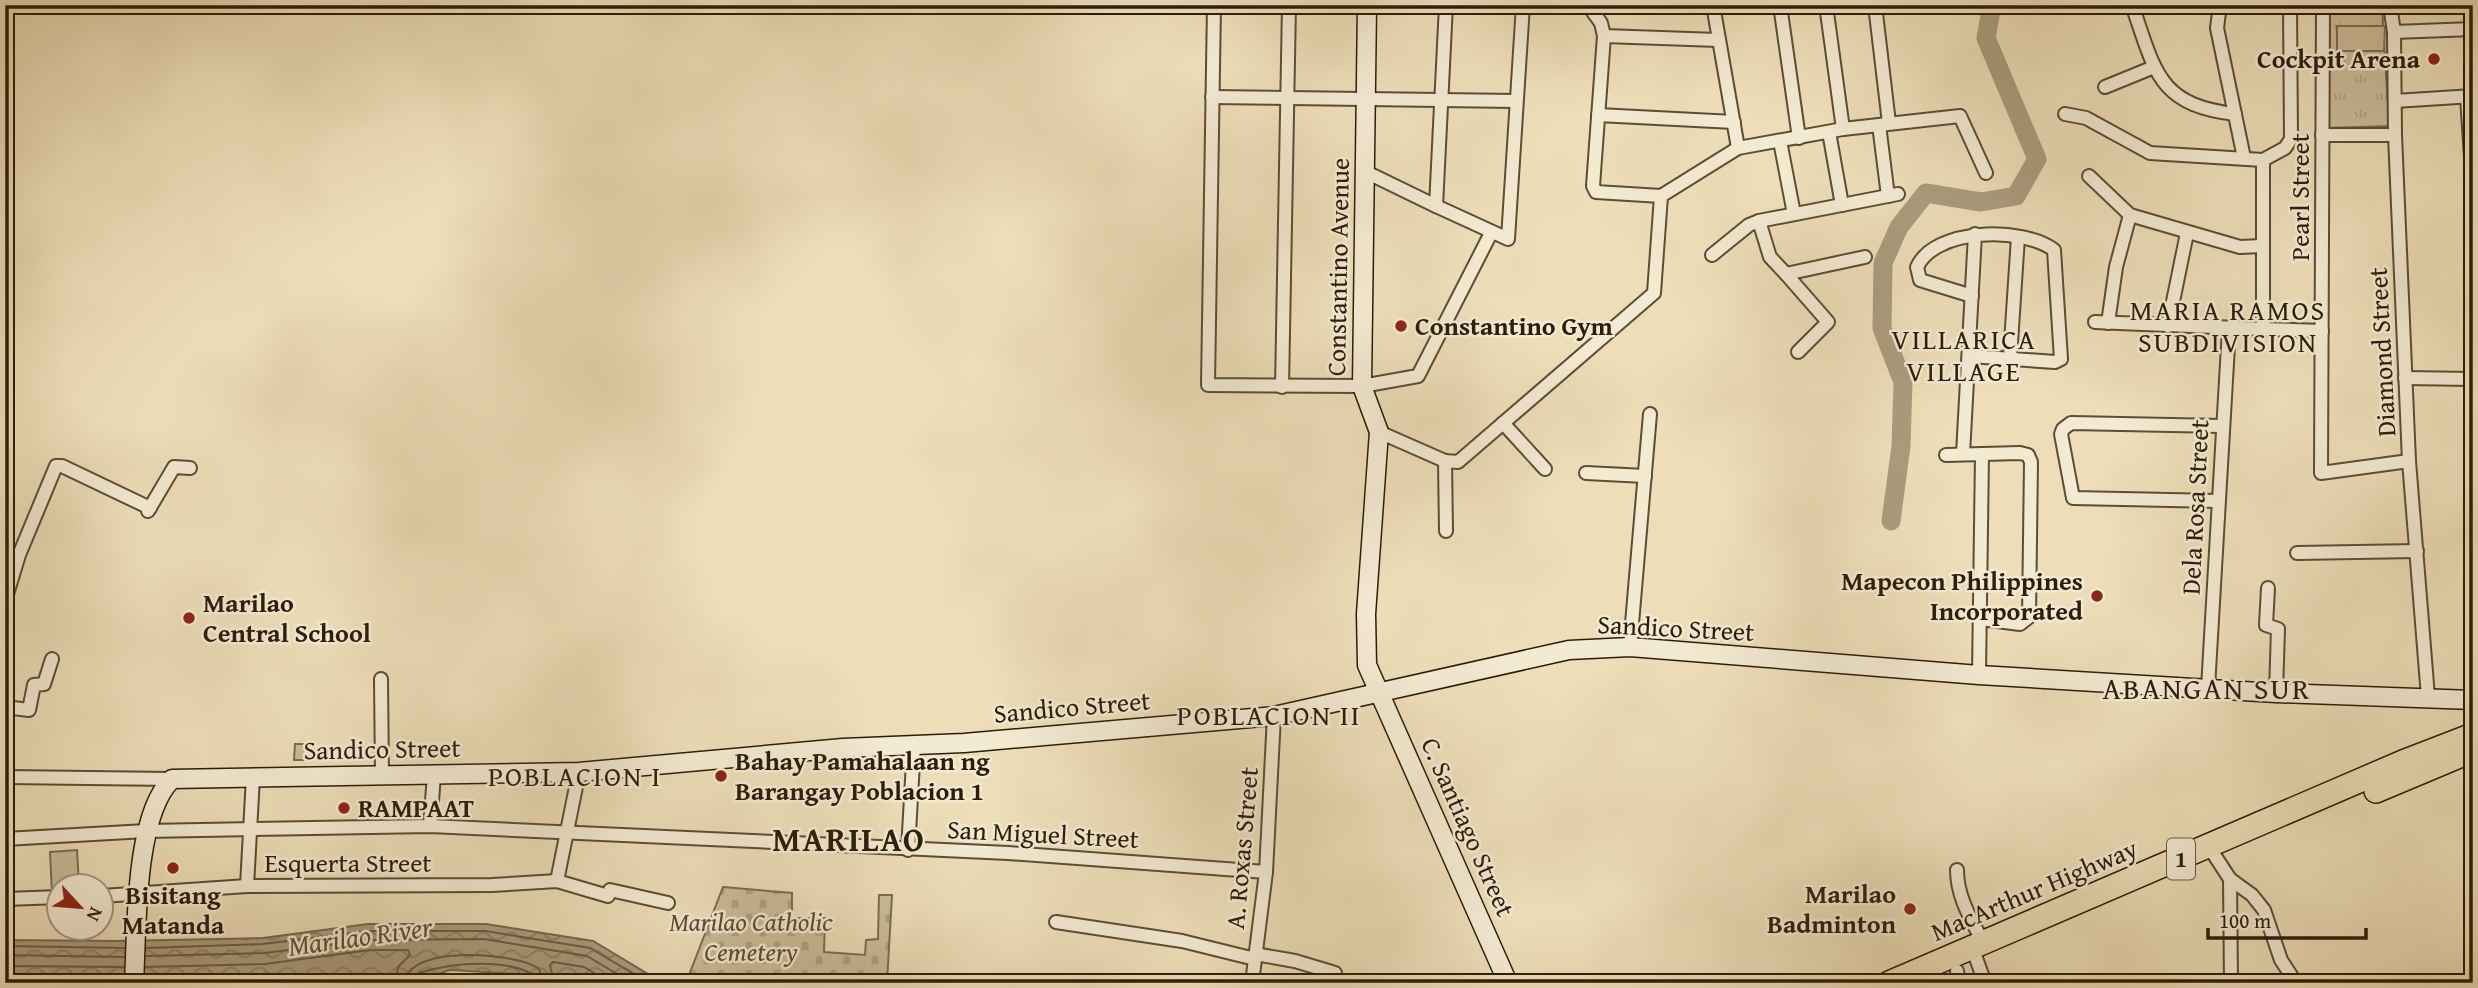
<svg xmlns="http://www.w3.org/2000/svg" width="2478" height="988" font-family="'Gentium Book Plus',serif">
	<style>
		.grass { fill: url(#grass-tufts); stroke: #7c6d53; stroke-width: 2 }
		.cemetery { fill: url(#cemetery-stones); stroke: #7c6d53; stroke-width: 2 }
		.pitch { fill: #ccbd9b; stroke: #7c6d53; stroke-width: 2 }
		.water { fill: url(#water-waves); stroke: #786950; stroke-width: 2 }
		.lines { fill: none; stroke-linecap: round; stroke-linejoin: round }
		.shore { stroke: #6c5c44; stroke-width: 2 }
		.river { stroke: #ab9c7e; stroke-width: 19 }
		.street-casing { stroke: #5c4d36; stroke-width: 16 }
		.secondary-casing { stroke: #2c1d0b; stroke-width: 21 }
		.highway-casing { stroke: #2c1d0b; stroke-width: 26 }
		.street { stroke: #f3ead2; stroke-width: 12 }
		.secondary { stroke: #f3ead2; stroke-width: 18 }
		.highway { stroke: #eddeb9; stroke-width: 23 }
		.poi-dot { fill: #8f2418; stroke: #f3ead2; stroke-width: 2.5 }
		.labels { text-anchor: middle; stroke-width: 5; stroke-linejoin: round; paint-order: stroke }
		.shield { fill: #f3ead2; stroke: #685a47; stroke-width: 2 }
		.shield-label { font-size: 24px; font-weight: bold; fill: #2c1d0b }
		.poi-label { font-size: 26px; font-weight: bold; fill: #2c1d0b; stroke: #f3ead2; text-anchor: start }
		.street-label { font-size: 26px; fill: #2c1d0b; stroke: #f3ead2 }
		.park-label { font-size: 26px; font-style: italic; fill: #5c4d36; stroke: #f3ead2 }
		.neighbourhood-label { font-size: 28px; letter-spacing: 2px; fill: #2c1d0b; stroke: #f3ead2 }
		.water-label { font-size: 28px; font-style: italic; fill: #5f5039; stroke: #f3ead2 }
		.quarter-label { font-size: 30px; letter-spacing: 2px; fill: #2c1d0b; stroke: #f3ead2 }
		.district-label { font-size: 33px; font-weight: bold; letter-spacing: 2px; fill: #2c1d0b; stroke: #f3ead2 }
	</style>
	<defs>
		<pattern id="grass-tufts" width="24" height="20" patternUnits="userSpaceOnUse" patternTransform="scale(1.75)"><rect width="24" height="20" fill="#ccbd9b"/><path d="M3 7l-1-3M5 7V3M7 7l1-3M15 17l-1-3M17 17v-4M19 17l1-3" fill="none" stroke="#afa284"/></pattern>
		<pattern id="cemetery-stones" width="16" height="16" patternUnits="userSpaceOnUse" patternTransform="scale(1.75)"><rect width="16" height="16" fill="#ccbd9b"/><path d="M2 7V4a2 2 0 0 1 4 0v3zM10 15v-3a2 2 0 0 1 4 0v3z" fill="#afa284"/></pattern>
		<pattern id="water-waves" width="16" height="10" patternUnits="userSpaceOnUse" patternTransform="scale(1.75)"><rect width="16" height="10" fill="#ab9c7e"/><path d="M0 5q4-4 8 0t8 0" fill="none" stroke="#8b7f65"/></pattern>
	</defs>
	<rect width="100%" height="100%" fill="#eddeb9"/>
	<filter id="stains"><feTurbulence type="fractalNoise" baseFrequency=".00286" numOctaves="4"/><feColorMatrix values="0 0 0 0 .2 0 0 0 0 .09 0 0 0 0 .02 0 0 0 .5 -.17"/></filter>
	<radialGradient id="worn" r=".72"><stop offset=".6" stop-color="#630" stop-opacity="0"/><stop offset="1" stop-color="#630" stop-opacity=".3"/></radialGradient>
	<polygon class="grass" points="2328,5 2382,5 2389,126 2328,128"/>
	<polygon class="cemetery" points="723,887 792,893 792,918 825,918 824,952 865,955 866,940 878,939 879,895 892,895 887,983 686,983"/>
	<g class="pitch">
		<polygon points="2337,26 2385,26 2384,51 2337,51"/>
		<polygon points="295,744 314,744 313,760 294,760"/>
		<polygon points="77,850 79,886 60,886 59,893 52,894 50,852"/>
	</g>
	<polygon class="water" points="368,924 486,924 593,941 663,983 534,983 517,974 450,970 411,983 5,983 5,940 118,941 263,938"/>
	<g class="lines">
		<g class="shore">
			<polyline points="5,946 125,948"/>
			<polyline points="146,948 263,944 369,931 485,931 590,948 649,983"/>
			<polyline points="5,955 125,957"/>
			<polyline points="146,956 264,953 370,940 484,939 587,956 632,983"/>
			<polyline points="5,966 124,967"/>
			<polyline points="145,967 265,964 370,950 408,950 410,955 398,967 395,983"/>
			<path d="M405 983C407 944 517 952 539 969L544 983"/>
			<path d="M414 983 419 973C450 963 503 958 532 974L535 983"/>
			<polyline points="554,983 550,965 553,962 584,967 611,983"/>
		</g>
		<polyline class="river" points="1891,521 1901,446 1903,382 1882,328 1883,263 1899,227 1926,193 1981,202 2016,196 2037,159 1986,38 1992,5"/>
		<g class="street-casing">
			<g id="street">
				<polyline points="1214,5 1208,385 1362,386 1418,376 1491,233"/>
				<polyline points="1446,5 1436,206 1508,239 1523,5"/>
				<polyline points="1588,5 1601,23 1604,36 1593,186 1596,192 1661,196 1738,148 1843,129 1960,116 1986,173"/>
				<polyline points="1713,5 1738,148"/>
				<polyline points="1780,5 1799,138"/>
				<polyline points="1826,5 1843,129"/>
				<polyline points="1875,5 1889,123"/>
				<polyline points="1901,5 1912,5"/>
				<path d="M2132 5C2155 70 2157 105 2235 114"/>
				<polyline points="2220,5 2217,28 2244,158"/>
				<polyline points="2323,5 2321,473 2409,461"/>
				<polyline points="2390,5 2394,32 2395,135 2409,461 2428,697"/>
				<polyline points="2394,32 2473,29"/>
				<polyline points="1604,36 1718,40"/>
				<polyline points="2105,87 2154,67"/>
				<polyline points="1212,97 1516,101"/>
				<polyline points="2467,97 2473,188"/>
				<polyline points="2395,101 2473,96"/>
				<polyline points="2065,114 2086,118 2150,153 2263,160"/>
				<polyline points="1598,115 1734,122"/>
				<polyline points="1879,125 1888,196"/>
				<polyline points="1829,132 1842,205"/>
				<polyline points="2322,135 2395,135"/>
				<polyline points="1780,141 1794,214"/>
				<polyline points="1366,172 1436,206"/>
				<polyline points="2089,176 2130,215 2240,247 2262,246"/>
				<polyline points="1712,255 1749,225 1759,221"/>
				<polyline points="1865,257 1786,274 1770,257 1759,221 1898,194"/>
				<polyline points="1786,274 1828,322 1798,352"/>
				<polyline points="2095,322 2263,329 2263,160 2285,148 2291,139 2290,5"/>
				<polyline points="2108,323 2116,267 2130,215"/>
				<polyline points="2168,326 2187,233"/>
				<polyline points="2263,329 2322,331"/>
				<path d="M1970 356 2055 362 2061 359 2054 250C2022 226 1935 228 1917 267L1920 280 1972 296"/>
				<polyline points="2010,358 2018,237"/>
				<polyline points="2405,378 2473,379"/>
				<polyline points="1282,387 1289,5"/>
				<polyline points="1503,423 1545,469"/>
				<polyline points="1379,432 1445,461"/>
				<polyline points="1963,454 1975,234"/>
				<polyline points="1946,455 2020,453 2028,455 2031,462 2029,617 2020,624 1981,619"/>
				<polyline points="1586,473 1645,476"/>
				<polyline points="2218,501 2073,498 2061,434 2063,429 2071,423 2222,426"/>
				<polyline points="148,511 174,467 190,468"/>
				<polyline points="1446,531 1445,461 1458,462 1654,293 1661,196"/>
				<polyline points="2297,553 2417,551"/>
				<polyline points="2268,588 2266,625 2278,629 2276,693"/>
				<polyline points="5,601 19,555 56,466 62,466 150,508"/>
				<polyline points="1630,647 1650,414"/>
				<polyline points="1979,675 1982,454"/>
				<polyline points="381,679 382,775"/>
				<polyline points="2208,688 2229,329"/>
				<polyline points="5,707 29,710 34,685 44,684 52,659"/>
				<polyline points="5,777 172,779"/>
				<polyline points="430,826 434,775"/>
				<polyline points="5,839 146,831 430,826 1008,853 1266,872"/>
				<polyline points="2209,847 2230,879 2252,895 2264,910 2281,960 2296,983"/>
				<polyline points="908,850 914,745"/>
				<path d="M1957 870C1957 897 1971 919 1983 942"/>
				<polyline points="2230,879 2231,983"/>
				<polyline points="557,881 579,772"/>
				<polyline points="247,886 253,777"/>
				<polyline points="102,896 247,886 492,885 557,881 608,896 610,890 668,903"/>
				<polyline points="5,899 60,897"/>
				<polyline points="1056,922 1182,941 1255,959"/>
				<polyline points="1972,947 1985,983"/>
				<polyline points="1255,954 1295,961 1335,973"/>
				<polyline points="1957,971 1959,983"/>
				<polyline points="1252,983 1266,872 1274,716"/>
			</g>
		</g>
		<g class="secondary-casing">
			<g id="secondary">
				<polyline points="1367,5 1362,386 1379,432 1366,614 1367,665 1508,983"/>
				<path d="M134 983C137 930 134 816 172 779L579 772 843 748 964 743 1274 716 1569 650 1630 647 1979 675 2276 693 2473 700"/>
			</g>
		</g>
		<g class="highway-casing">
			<g id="highway">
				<polyline points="2376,791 2457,757"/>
				<polyline points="1889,983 2403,762 2473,735"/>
			</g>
		</g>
		<use href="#street" class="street"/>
		<use href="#secondary" class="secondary"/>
		<use href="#highway" class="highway"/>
	</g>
	<g class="poi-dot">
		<circle cx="2434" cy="59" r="7"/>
		<circle cx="1401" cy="326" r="7"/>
		<circle cx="2097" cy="596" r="7"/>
		<circle cx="189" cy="618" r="7"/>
		<circle cx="721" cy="776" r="7"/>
		<circle cx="344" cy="808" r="7"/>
		<circle cx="173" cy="868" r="7"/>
		<circle cx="1910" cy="909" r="7"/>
	</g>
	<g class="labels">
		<rect class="shield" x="2167" y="838.5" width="28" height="41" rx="5"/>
		<g class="shield-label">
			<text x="2181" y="867">1</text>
		</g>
		<g class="poi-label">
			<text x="2420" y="68" text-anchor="end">Cockpit Arena</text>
			<text x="1415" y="335">Constantino Gym</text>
			<text x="2083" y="590" text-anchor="end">Mapecon Philippines<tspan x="2083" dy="30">Incorporated</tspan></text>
			<text x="203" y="612">Marilao<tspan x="203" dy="30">Central School</tspan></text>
			<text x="735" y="770">Bahay Pamahalaan ng<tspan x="735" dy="30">Barangay Poblacion 1</tspan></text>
			<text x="358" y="817">RAMPAAT</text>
			<text x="1896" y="903" text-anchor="end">Marilao<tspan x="1896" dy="30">Badminton</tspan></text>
			<text x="173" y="904" text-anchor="middle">Bisitang<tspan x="173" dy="30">Matanda</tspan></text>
		</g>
		<g class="street-label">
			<text transform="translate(2300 197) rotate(-90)" y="9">Pearl Street</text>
			<text transform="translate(1338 267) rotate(-89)" y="9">Constantino Avenue</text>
			<text transform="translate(2382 352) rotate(-93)" y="9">Diamond Street</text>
			<text transform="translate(2195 507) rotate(-87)" y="9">Dela Rosa Street</text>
			<text transform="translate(1676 628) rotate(3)" y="9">Sandico Street</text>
			<text transform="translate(1072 707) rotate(-5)" y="9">Sandico Street</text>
			<text transform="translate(382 749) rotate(-1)" y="9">Sandico Street</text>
			<text transform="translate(1468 827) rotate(66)" y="9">C. Santiago Street</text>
			<text transform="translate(1043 834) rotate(3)" y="9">San Miguel Street</text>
			<text transform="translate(1242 848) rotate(-85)" y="9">A. Roxas Street</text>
			<text x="348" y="872">Esquerta Street</text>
			<text transform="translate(2034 890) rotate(-23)" y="9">MacArthur Highway</text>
		</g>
		<g class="park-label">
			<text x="751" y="931">Marilao Catholic<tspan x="751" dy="30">Cemetery</tspan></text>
		</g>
		<g class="neighbourhood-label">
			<text x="2228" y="320">MARIA RAMOS<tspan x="2228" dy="32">SUBDIVISION</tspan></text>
			<text x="1964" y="349">VILLARICA<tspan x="1964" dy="32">VILLAGE</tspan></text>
			<text x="1269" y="725">POBLACION II</text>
			<text x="575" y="786">POBLACION I</text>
		</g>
		<g class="water-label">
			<text transform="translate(360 936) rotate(-8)" y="10">Marilao River</text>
		</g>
		<g class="quarter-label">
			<text x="2207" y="699">ABANGAN SUR</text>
		</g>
		<g class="district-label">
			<text x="849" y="851">MARILAO</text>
		</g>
	</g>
	<rect width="2478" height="988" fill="none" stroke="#eddeb9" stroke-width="28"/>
	<rect x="7" y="7" width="2464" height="974" fill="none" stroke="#2c1d0b" stroke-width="3.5"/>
	<rect x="14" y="14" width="2450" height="960" fill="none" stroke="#2c1d0b" stroke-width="2"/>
	<g transform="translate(80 907) rotate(116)"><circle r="33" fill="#f3ead2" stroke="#a39882" stroke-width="2"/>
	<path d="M0-5L12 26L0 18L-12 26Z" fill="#8f2418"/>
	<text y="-10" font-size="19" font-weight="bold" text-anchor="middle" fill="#2c1d0b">N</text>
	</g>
	<path d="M2208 928v10h158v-10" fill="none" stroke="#2c1d0b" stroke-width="3.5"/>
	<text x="2219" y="928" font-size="21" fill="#2c1d0b" stroke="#f3ead2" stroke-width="5" paint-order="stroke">100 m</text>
	<rect width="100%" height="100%" filter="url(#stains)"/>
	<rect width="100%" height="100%" fill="url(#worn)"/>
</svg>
